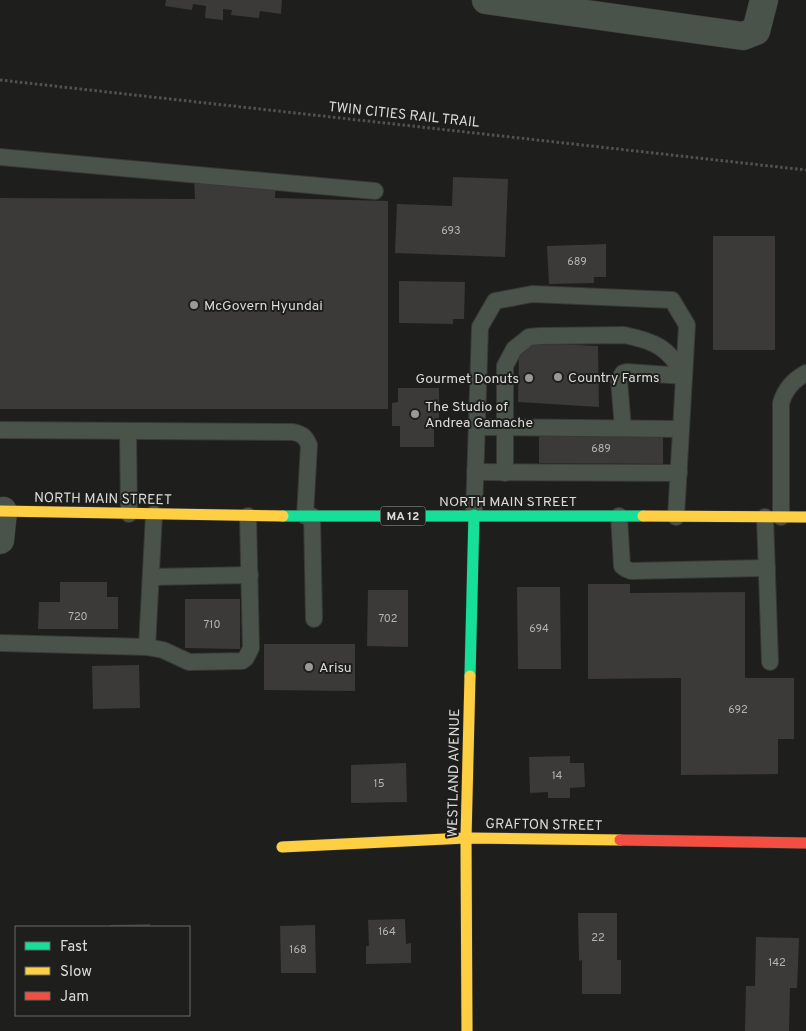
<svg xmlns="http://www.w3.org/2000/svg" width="806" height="1031" font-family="Overpass,sans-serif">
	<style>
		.building { fill: #3b3a39 }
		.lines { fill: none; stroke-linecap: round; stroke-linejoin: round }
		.lane-casing { stroke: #383837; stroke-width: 18 }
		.street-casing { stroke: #383837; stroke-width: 29 }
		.fast-casing { stroke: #383837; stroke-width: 12 }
		.slow-casing { stroke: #383837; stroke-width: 12 }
		.jam-casing { stroke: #383837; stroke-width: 12 }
		.path { stroke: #4e544d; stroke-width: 3; stroke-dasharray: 2.5 2.5; stroke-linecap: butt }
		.lane { stroke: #4a5349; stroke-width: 16 }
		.street { stroke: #4a5349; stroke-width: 28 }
		.fast { stroke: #16e098; stroke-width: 11 }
		.slow { stroke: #ffcf43; stroke-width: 11 }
		.jam { stroke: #f24e42; stroke-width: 11 }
		.poi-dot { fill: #989897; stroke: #1e1f1c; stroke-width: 2 }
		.labels { text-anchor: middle; stroke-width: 4; stroke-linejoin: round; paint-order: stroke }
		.number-label { font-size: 11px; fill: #b2b2b0 }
		.shield { fill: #1e1f1c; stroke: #a2a2a0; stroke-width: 1 }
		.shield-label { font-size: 12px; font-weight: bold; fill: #dadad8 }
		.street-label { font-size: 14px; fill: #dadad8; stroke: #1e1f1c }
		.poi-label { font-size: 14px; fill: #dadad8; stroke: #1e1f1c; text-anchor: start }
	</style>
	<rect width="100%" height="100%" fill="#1e1e1d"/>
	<g class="building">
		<polygon points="166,0 282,0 281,14 260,11 259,18 231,15 232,10 223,9 223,20 205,18 206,6 193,4 192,10 165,6"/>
		<polygon points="194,176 276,177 275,198 388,201 388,409 0,409 0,198 195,199"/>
		<polygon points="453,177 508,179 505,257 395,253 397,204 452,206"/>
		<rect x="713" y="236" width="62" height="114"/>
		<polygon points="606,244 606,277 594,277 594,283 549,284 547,246"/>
		<polygon points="399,281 465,282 464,319 453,319 453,324 399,323"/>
		<polygon points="535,343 598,346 599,407 518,402 519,352"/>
		<polygon points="398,388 439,388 439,427 434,427 434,447 400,447 400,426 392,426 392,403 398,402"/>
		<polygon points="539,432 663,433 663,464 539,463"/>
		<polygon points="60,582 107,582 107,597 118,597 118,629 38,629 39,602 60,602"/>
		<polygon points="588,584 630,584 630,593 745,592 745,678 794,678 794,739 778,739 778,774 681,775 681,678 588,679"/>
		<polygon points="517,587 560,587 561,669 518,669"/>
		<polygon points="368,590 408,590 408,647 367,646"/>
		<polygon points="185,599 240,599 240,649 185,648"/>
		<polygon points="264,644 355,644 355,691 264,690"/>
		<polygon points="139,665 140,708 93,709 92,666"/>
		<polygon points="570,756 570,763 584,763 585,787 570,788 570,798 548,798 548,792 530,793 529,757"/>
		<polygon points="406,763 407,802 351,803 351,765"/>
		<polygon points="578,913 617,913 617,960 621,960 621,994 582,994 582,960 579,961"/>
		<polygon points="405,919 406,944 411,943 411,963 366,964 366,946 369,946 368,920"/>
		<polygon points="150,924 150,927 110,927 110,925"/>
		<polygon points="315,925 316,973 281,973 280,926"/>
		<polygon points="756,937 799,938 797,988 790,988 789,1031 745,1031 746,986 755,986"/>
	</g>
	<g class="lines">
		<g class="lane-casing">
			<g id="lane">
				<polyline points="0,157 375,191"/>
				<polyline points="477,427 681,429"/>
				<polyline points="623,428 619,380 623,373 627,372 684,376"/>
				<path d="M0 430 293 432C302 434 305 436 309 445L305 516"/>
				<polyline points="128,431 129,514"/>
				<polyline points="475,472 679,473"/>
				<path d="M505 473V366L514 349 529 337 540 336 624 335C654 341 669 347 684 376"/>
				<polyline points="474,515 480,327 495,301 532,294 672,300 687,325 676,517"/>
				<polyline points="312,516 314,619"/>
				<polyline points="619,516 622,566 626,569 631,571 767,568"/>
				<polyline points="765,517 770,662"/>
				<path d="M781 517V403C785 389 793 380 806 373"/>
				<polyline points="151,577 250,575"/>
				<polyline points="0,643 147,647 154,514"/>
				<polyline points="147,647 163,650 189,662 242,661 246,658 251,648 248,516"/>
			</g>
		</g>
		<g class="street-casing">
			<g id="street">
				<polyline points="486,0 743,36 756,31 764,0"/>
				<polyline points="0,540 3,511"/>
			</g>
		</g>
		<g class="fast-casing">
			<g id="fast">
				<polyline points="283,516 643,516"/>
				<polyline points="470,676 474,515"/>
			</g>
		</g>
		<g class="slow-casing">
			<g id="slow">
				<polyline points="0,511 283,516"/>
				<polyline points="643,516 806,517"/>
				<polyline points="282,847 466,838 620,840"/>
				<polyline points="467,1031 466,838 470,676"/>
			</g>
		</g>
		<g class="jam-casing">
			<polyline id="jam" points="620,840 806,843"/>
		</g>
		<polyline class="path" points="0,80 806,170"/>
		<use href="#lane" class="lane"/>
		<use href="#street" class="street"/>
		<use href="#fast" class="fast"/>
		<use href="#slow" class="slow"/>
		<use href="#jam" class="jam"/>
	</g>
	<g class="poi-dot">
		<circle cx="194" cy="305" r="5"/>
		<circle cx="558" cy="377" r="5"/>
		<circle cx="529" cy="378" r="5"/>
		<circle cx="415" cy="414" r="5"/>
		<circle cx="309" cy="667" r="5"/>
	</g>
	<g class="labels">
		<g class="number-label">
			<text x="451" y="234">693</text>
			<text x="577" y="265">689</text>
			<text x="601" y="452">689</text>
			<text x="78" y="620">720</text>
			<text x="388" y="622">702</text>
			<text x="212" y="628">710</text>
			<text x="539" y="632">694</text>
			<text x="738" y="713">692</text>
			<text x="557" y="779">14</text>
			<text x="379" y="787">15</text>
			<text x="387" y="935">164</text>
			<text x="598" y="941">22</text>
			<text x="298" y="953">168</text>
			<text x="777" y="966">142</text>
		</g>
		<rect class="shield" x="380.5" y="506.5" width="45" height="19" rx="4"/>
		<g class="shield-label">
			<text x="403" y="520">MA 12</text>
		</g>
		<g class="street-label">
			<text transform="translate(404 114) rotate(6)" y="5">TWIN CITIES RAIL TRAIL</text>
			<text transform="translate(103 498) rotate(1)" y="5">NORTH MAIN STREET</text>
			<text x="508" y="506">NORTH MAIN STREET</text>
			<text transform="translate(453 773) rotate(-89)" y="5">WESTLAND AVENUE</text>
			<text transform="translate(544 824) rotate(1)" y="5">GRAFTON STREET</text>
		</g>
		<g class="poi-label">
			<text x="204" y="310">McGovern Hyundai</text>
			<text x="568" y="382">Country Farms</text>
			<text x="519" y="383" text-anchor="end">Gourmet Donuts</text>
			<text x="425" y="411">The Studio of<tspan x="425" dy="16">Andrea Gamache</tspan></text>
			<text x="319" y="672">Arisu</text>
		</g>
	</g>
	<rect x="15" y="926" width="175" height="90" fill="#1e1f1c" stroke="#696a67"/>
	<rect x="25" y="942" width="25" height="8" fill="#16e098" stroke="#696a67"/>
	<text x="60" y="951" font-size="15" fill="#dadad8">Fast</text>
	<rect x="25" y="967" width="25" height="8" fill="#ffcf43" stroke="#696a67"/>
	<text x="60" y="976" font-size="15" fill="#dadad8">Slow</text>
	<rect x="25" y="992" width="25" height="8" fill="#f24e42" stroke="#696a67"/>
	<text x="60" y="1001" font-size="15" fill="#dadad8">Jam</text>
</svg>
